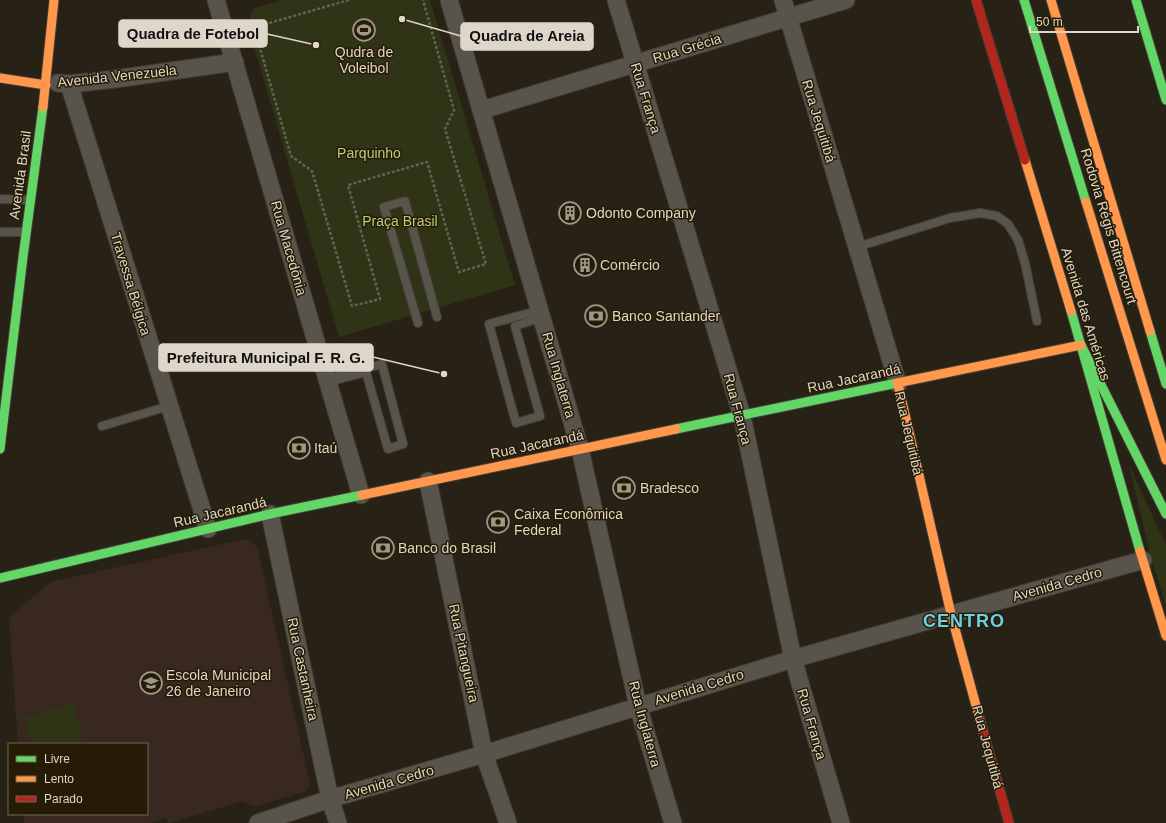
<svg xmlns="http://www.w3.org/2000/svg" width="1166" height="823" font-family="Helvetica,sans-serif">
	<style>
		.education { fill: #382820 }
		.green { fill: #2e3415 }
		.lines { fill: none; stroke-linecap: round; stroke-linejoin: round }
		.lane-casing { stroke: #423c33; stroke-width: 10 }
		.street-casing { stroke: #423c33; stroke-width: 19 }
		.fast-casing { stroke: #423c33; stroke-width: 11 }
		.slow-casing { stroke: #423c33; stroke-width: 11 }
		.jam-casing { stroke: #423c33; stroke-width: 11 }
		.path { stroke: #656159; stroke-width: 2.5; stroke-dasharray: 3 2; stroke-linecap: butt }
		.lane { stroke: #58534b; stroke-width: 8 }
		.street { stroke: #58534b; stroke-width: 17 }
		.fast { stroke: #63d668; stroke-width: 9 }
		.slow { stroke: #ff974d; stroke-width: 9 }
		.jam { stroke: #b3261e; stroke-width: 9 }
		.labels { text-anchor: middle; stroke-width: 3; stroke-linejoin: round; paint-order: stroke }
		.street-label { font-size: 14px; fill: #ded6c9; stroke: #261b05 }
		.poi-label { font-size: 14px; fill: #ded6c9; stroke: #261b05; text-anchor: start }
		.park-label { font-size: 14px; fill: #b9cd7c; stroke: #261b05 }
		.district-label { font-size: 18px; font-weight: bold; letter-spacing: 1px; fill: #69d1e4; stroke: #261b05 }
		.leader { fill: none; stroke: #ded6c9; stroke-width: 1.5 }
		.callout-dot { fill: #ded6c9; stroke: #261b05; stroke-width: 1.5 }
		.callout { fill: #ded6c9; stroke: #ded6c9; stroke-width: 1.5 }
		.callout-label { font-size: 15px; text-anchor: middle; font-weight: bold; fill: #111 }
	</style>
	<rect width="100%" height="100%" fill="#282216"/>
	<polygon class="education" points="245,539 257,546 310,784 305,792 253,807 243,801 170,823 168,823 166,818 149,823 24,823 23,814 147,814 147,744 18,744 9,618 50,582"/>
	<g class="green">
		<polygon points="283,0 430,0 515,285 339,337 247,23 254,8"/>
		<polygon points="1129,465 1166,545 1166,606 1151,557"/>
		<polygon points="74,703 84,740 70,744 32,744 24,717"/>
	</g>
	<g class="lines">
		<g class="lane-casing">
			<g id="lane">
				<polyline points="0,199 30,200"/>
				<polyline points="0,232 25,232"/>
				<polyline points="857,247 950,218 980,213 997,216 1008,224 1018,240 1025,263 1037,321"/>
				<polyline points="540,310 489,324 516,423 540,416 515,326 543,317"/>
				<polyline points="418,323 384,207 405,201 437,317"/>
				<polyline points="327,379 382,364 403,444 388,449 366,372 328,382"/>
				<polyline points="102,426 169,406"/>
			</g>
		</g>
		<g class="street-casing">
			<g id="street">
				<polyline points="216,0 361,495"/>
				<polyline points="449,0 580,449 638,706 673,823"/>
				<polyline points="616,0 742,416 793,659 841,823"/>
				<polyline points="783,0 898,384"/>
				<polyline points="58,83 69,84 115,79 235,62"/>
				<polyline points="69,84 208,529"/>
				<polyline points="482,110 846,0"/>
				<polyline points="428,481 484,754 508,823"/>
				<polyline points="270,514 330,799 338,823"/>
				<polyline points="258,823 330,799 484,754 793,659 1143,560"/>
			</g>
		</g>
		<g class="fast-casing">
			<g id="fast">
				<polyline points="1024,0 1086,202"/>
				<polyline points="1136,0 1166,100"/>
				<polyline points="1071,311 1140,551"/>
				<polyline points="1150,331 1166,384"/>
				<polyline points="1081,345 1166,514"/>
				<polyline points="676,429 897,383"/>
				<polyline points="0,449 23,257 43,107"/>
				<polyline points="0,578 270,514 362,495"/>
			</g>
		</g>
		<g class="slow-casing">
			<g id="slow">
				<polyline points="1051,0 1150,331"/>
				<polyline points="0,78 46,85"/>
				<polyline points="43,107 54,0"/>
				<polyline points="1025,160 1071,311"/>
				<polyline points="1086,202 1166,460"/>
				<polyline points="897,383 1081,345"/>
				<polyline points="898,384 951,614 981,724"/>
				<polyline points="362,495 676,429"/>
				<polyline points="1140,551 1166,636"/>
			</g>
		</g>
		<g class="jam-casing">
			<g id="jam">
				<polyline points="976,0 1025,160"/>
				<polyline points="981,724 1009,823"/>
			</g>
		</g>
		<polyline class="path" points="349,0 259,26 256,28 255,31 291,156 312,171 352,306 380,299 348,185 427,162 459,272 486,264 445,129 454,110 423,0"/>
		<use href="#lane" class="lane"/>
		<use href="#street" class="street"/>
		<use href="#fast" class="fast"/>
		<use href="#slow" class="slow"/>
		<use href="#jam" class="jam"/>
	</g>
	<defs>
		<g id="stadium-ring" transform="scale(1.15)"><circle r="9.5" fill="#261b05" stroke="#9e978a" stroke-width="1.5"/><path d="M0-5a6.5 5 0 1 0 0 10a6.5 5 0 1 0 0-10ZM-3.5-1.8h7v3.6h-7Z" fill="#9e978a"/></g>
		<g id="building-ring" transform="scale(1.15)"><circle r="9.5" fill="#261b05" stroke="#9e978a" stroke-width="1.5"/><path d="M-4-6H4V6H1V3H-1V6H-4ZM-2.5-4.3h1.7v1.8h-1.7ZM.8-4.3h1.7v1.8H.8ZM-2.5-1h1.7V.8h-1.7ZM.8-1h1.7V.8H.8Z" fill="#9e978a"/></g>
		<g id="bank-ring" transform="scale(1.15)"><circle r="9.5" fill="#261b05" stroke="#9e978a" stroke-width="1.5"/><path d="M-6-4H6V4H-6ZM0-2.3a2.3 2.3 0 1 0 0 4.6a2.3 2.3 0 1 0 0-4.6Z" fill="#9e978a"/></g>
		<g id="school-ring" transform="scale(1.15)"><circle r="9.5" fill="#261b05" stroke="#9e978a" stroke-width="1.5"/><path d="M0-5L7-2L0 1L-7-2ZM-4 1L0 2.5L4 1V4Q0 6-4 4Z" fill="#9e978a"/></g>
	</defs>
	<g fill-rule="evenodd">
		<use href="#stadium-ring" x="364" y="30"/>
		<use href="#building-ring" x="570" y="213"/>
		<use href="#building-ring" x="585" y="265"/>
		<use href="#bank-ring" x="596" y="316"/>
		<use href="#bank-ring" x="299" y="448"/>
		<use href="#bank-ring" x="624" y="488"/>
		<use href="#bank-ring" x="498" y="522"/>
		<use href="#bank-ring" x="383" y="548"/>
		<use href="#school-ring" x="151" y="683"/>
	</g>
	<g class="labels">
		<g class="street-label">
			<text transform="translate(687 48) rotate(-17)" y="5">Rua Grécia</text>
			<text transform="translate(117 76) rotate(-6)" y="5">Avenida Venezuela</text>
			<text transform="translate(646 98) rotate(73)" y="5">Rua França</text>
			<text transform="translate(819 121) rotate(73)" y="5">Rua Jequitibá</text>
			<text transform="translate(20 175) rotate(-82)" y="5">Avenida Brasil</text>
			<text transform="translate(1109 226) rotate(73)" y="5">Rodovia Régis Bittencourt</text>
			<text transform="translate(289 248) rotate(74)" y="5">Rua Macedônia</text>
			<text transform="translate(131 284) rotate(73)" y="5">Travessa Bélgica</text>
			<text transform="translate(1086 314) rotate(73)" y="5">Avenida das Américas</text>
			<text transform="translate(559 375) rotate(74)" y="5">Rua Inglaterra</text>
			<text transform="translate(854 378) rotate(-12)" y="5">Rua Jacarandá</text>
			<text transform="translate(738 409) rotate(75)" y="5">Rua França</text>
			<text transform="translate(909 433) rotate(77)" y="5">Rua Jequitibá</text>
			<text transform="translate(537 444) rotate(-12)" y="5">Rua Jacarandá</text>
			<text transform="translate(220 512) rotate(-13)" y="5">Rua Jacarandá</text>
			<text transform="translate(1057 584) rotate(-16)" y="5">Avenida Cedro</text>
			<text transform="translate(464 653) rotate(78)" y="5">Rua Pitangueira</text>
			<text transform="translate(303 669) rotate(78)" y="5">Rua Castanheira</text>
			<text transform="translate(699 687) rotate(-17)" y="5">Avenida Cedro</text>
			<text transform="translate(645 724) rotate(75)" y="5">Rua Inglaterra</text>
			<text transform="translate(812 724) rotate(74)" y="5">Rua França</text>
			<text transform="translate(988 747) rotate(75)" y="5">Rua Jequitibá</text>
			<text transform="translate(389 782) rotate(-16)" y="5">Avenida Cedro</text>
		</g>
		<g class="poi-label">
			<text x="364" y="57" text-anchor="middle">Qudra de<tspan x="364" dy="16">Voleibol</tspan></text>
			<text x="586" y="218">Odonto Company</text>
			<text x="600" y="270">Comércio</text>
			<text x="612" y="321">Banco Santander</text>
			<text x="314" y="453">Itaú</text>
			<text x="640" y="493">Bradesco</text>
			<text x="514" y="519">Caixa Econômica<tspan x="514" dy="16">Federal</tspan></text>
			<text x="398" y="553">Banco do Brasil</text>
			<text x="166" y="680">Escola Municipal<tspan x="166" dy="16">26 de Janeiro</tspan></text>
		</g>
		<g class="park-label">
			<text x="369" y="158">Parquinho</text>
			<text x="400" y="226">Praça Brasil</text>
		</g>
		<g class="district-label">
			<text x="964" y="627">CENTRO</text>
		</g>
	</g>
	<path class="leader" d="M316 45L267 34M402 19L461 36M444 374L373 357"/>
	<g class="callout-dot">
		<circle cx="316" cy="45" r="4"/>
		<circle cx="402" cy="19" r="4"/>
		<circle cx="444" cy="374" r="4"/>
	</g>
	<g class="callout">
		<rect x="119" y="20" width="148" height="27" rx="4"/>
		<rect x="461" y="23" width="132" height="27" rx="4"/>
		<rect x="159" y="344" width="214" height="27" rx="4"/>
	</g>
	<g class="callout-label">
		<text x="193" y="39">Quadra de Fotebol</text>
		<text x="527" y="41">Quadra de Areia</text>
		<text x="266" y="363">Prefeitura Municipal F. R. G.</text>
	</g>
	<rect x="8" y="743" width="140" height="72" fill="#261b05" stroke="#706653"/>
	<rect x="16" y="756" width="20" height="6" fill="#63d668" stroke="#706653"/>
	<text x="44" y="763" font-size="12" fill="#ded6c9">Livre</text>
	<rect x="16" y="776" width="20" height="6" fill="#ff974d" stroke="#706653"/>
	<text x="44" y="783" font-size="12" fill="#ded6c9">Lento</text>
	<rect x="16" y="796" width="20" height="6" fill="#b3261e" stroke="#706653"/>
	<text x="44" y="803" font-size="12" fill="#ded6c9">Parado</text>
	<path d="M1030 26v6h108v-6" fill="none" stroke="#ded6c9" stroke-width="2"/>
	<text x="1036" y="26" font-size="12" fill="#ded6c9" stroke="#261b05" stroke-width="3" paint-order="stroke">50 m</text>
</svg>
